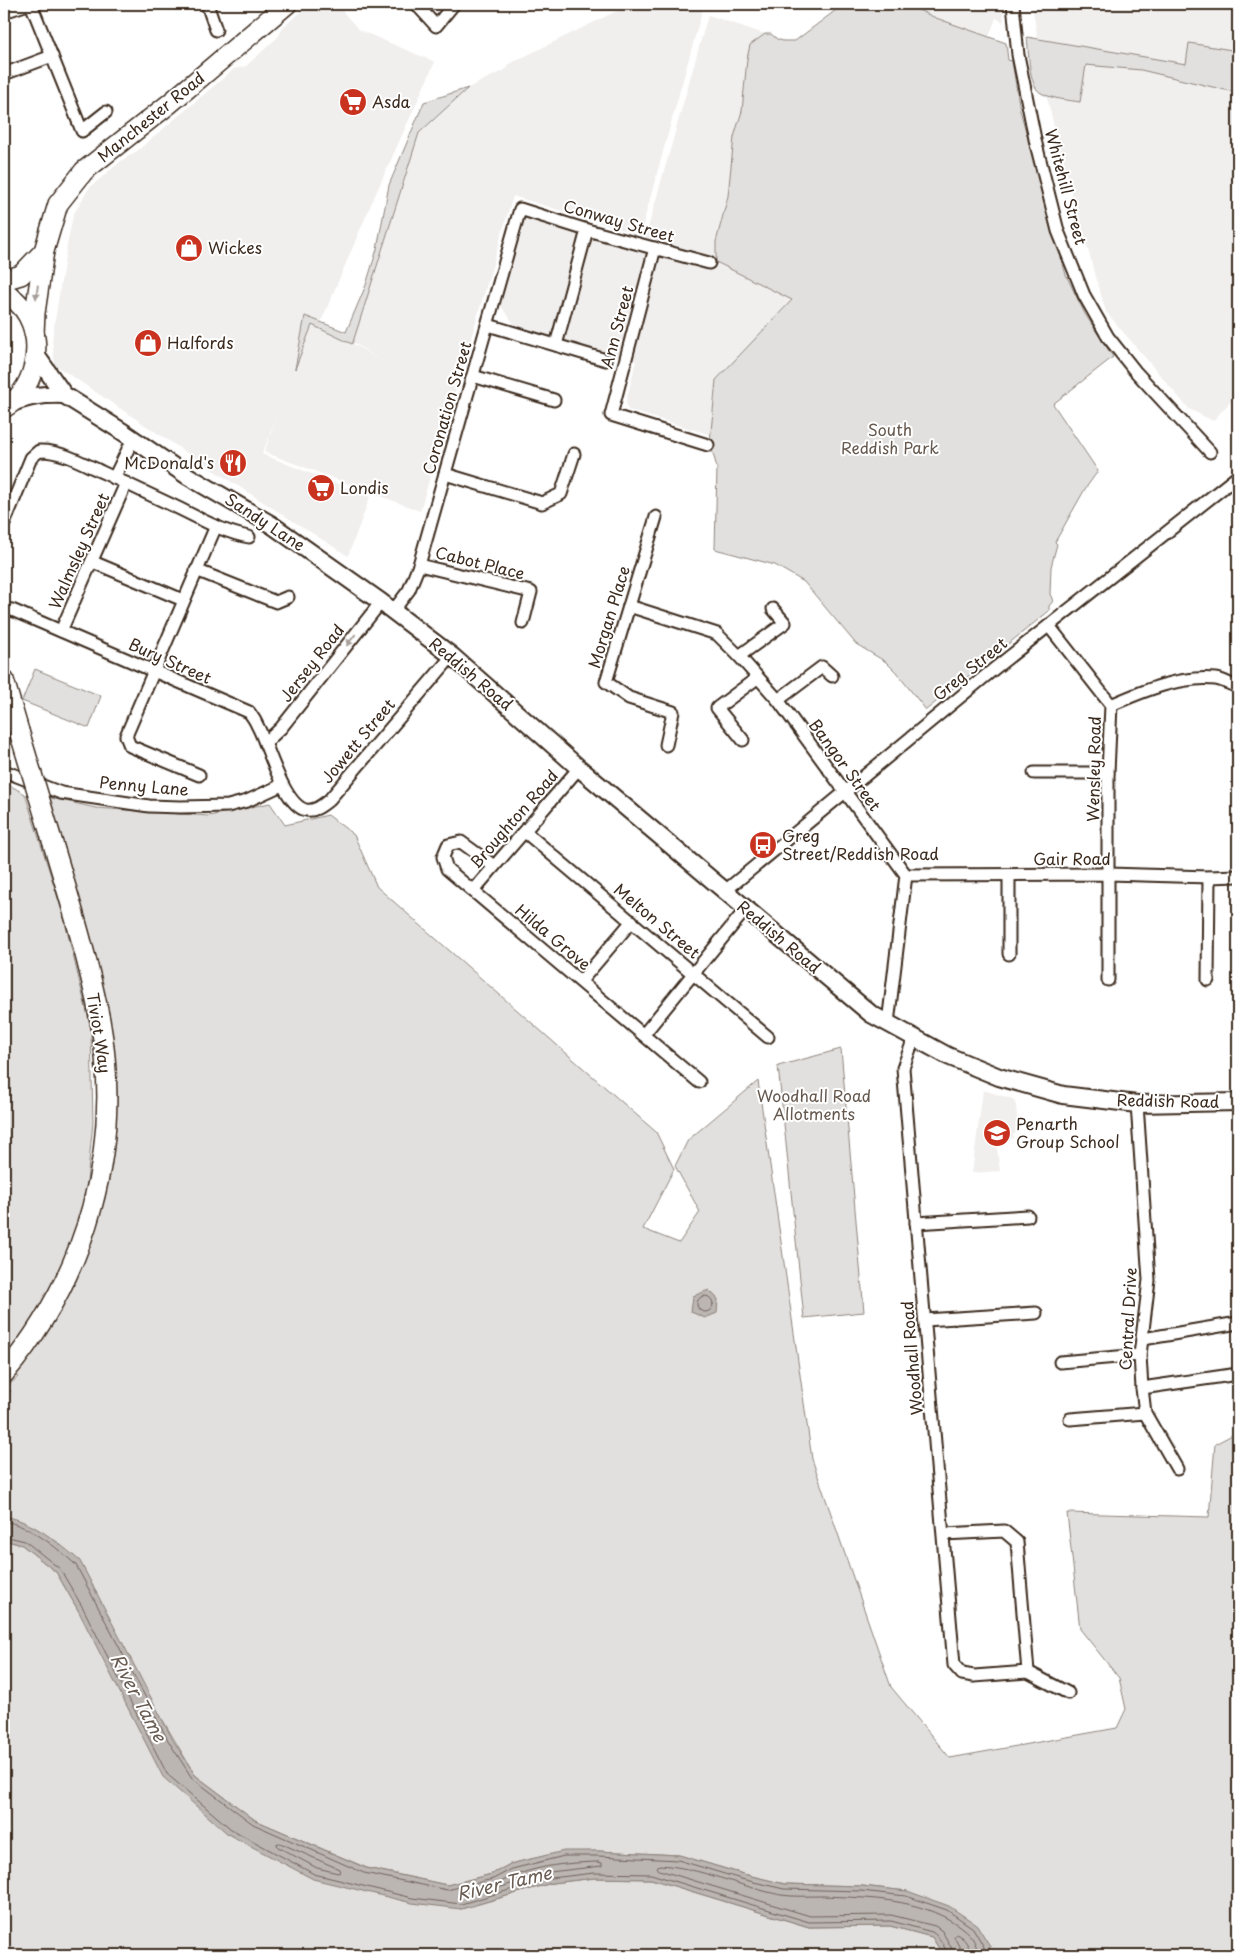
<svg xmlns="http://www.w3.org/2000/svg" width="1242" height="1959" font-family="'Playpen Sans',sans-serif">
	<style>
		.built { fill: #f1efee }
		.green { fill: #e2e0de; stroke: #8e857e }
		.water { fill: #bcb6b3; stroke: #887e77 }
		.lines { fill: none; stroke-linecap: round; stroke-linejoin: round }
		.shore { stroke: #6f625a; stroke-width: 1 }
		.minor-casing { stroke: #3b2a1e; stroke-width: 15 }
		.secondary-casing { stroke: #3b2a1e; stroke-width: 20 }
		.primary-casing { stroke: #3b2a1e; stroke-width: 22 }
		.minor { stroke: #fff; stroke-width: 11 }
		.secondary { stroke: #fff; stroke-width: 16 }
		.primary { stroke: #fff; stroke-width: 19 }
		.primary-bridge-casing { stroke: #3b2a1e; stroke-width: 22; stroke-linecap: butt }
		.primary-bridge { stroke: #fff; stroke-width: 19 }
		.oneway { fill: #a79f9a }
		.labels { text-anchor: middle; stroke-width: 4; stroke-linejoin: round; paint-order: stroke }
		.poi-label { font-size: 16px; fill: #3b2a1e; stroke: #fff; text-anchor: start }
		.street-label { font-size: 16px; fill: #3b2a1e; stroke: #fff }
		.park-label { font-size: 16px; fill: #65584e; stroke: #fff }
		.water-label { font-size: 18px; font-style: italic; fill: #685b52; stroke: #fff }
	</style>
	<rect width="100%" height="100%" fill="#fff"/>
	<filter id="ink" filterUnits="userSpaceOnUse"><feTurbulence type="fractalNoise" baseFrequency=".02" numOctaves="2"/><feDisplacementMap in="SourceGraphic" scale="10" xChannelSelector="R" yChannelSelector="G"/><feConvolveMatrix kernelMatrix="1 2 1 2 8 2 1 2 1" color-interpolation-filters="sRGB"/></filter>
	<g filter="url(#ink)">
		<g class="built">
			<polygon points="311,4 336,4 359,30 435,62 372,202 321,322 305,316 297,365 312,324 359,347 384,363 353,342 419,133 468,88 508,68 507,65 631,4 704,4 640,235 513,196 420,511 264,452 280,409 262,454 370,497 348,556 208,467 55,365 52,340 65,256 73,215 89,188 121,161 137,151 234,69 246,66 278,37 284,26"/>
			<polygon points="905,4 1002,4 1004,22 996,18 989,37 933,17"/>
			<polygon points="1032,4 1238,4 1238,393 1213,421 1189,409 1106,312 1063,163 1047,98"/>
			<polygon points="708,15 765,34 750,45 747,59 742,111 734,137 728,196 716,242 792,300 716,380 711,435 628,410 626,402 636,361 567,342 514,324 500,305 525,215 641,253"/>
			<polygon points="983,1090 1013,1099 1016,1105 1018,1131 1013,1135 1014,1138 996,1141 1000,1171 972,1173"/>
		</g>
		<g class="green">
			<polygon points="844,4 905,4 936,18 1006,43 1008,60 1012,61 1020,110 1066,275 1085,314 1113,357 1053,404 1098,471 1085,489 1055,542 1057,544 1051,567 1050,594 1053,601 1049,606 1049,611 926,710 896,672 886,662 856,644 804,582 775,565 715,549 717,468 710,442 716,380 792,300 716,262 716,242 728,196 734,137 742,111 747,59 750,45 765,34 771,34 777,39 783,41 795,41"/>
			<path d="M1027 37 1186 64 1189 43 1238 51V93L1141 70 1086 65 1080 102C1068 100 1052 99 1041 93 1028 86 1029 51 1027 37Z"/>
			<polygon points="468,88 419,133 353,342 352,344 312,325 295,369 305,316 346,332 366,285 377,249 389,185 424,102"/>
			<polygon points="35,669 101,696 89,728 22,701"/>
			<polygon points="4,782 25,794 63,914 91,1029 93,1123 86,1191 74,1242 51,1288 26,1331 4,1360"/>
			<path d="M47 797 96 808 209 816 270 803 285 825 328 815 354 835 377 887 656 1132 674 1169 643 1229 679 1243 700 1212 675 1166 688 1140 758 1081 812 1459 891 1687 950 1758 1117 1728 1126 1709 1119 1678 1080 1629 1067 1513 1209 1517 1215 1444 1238 1432V1955H988L990 1946 907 1891 862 1886 785 1884 743 1874 679 1855 598 1851 558 1853 510 1864 492 1874 447 1885 367 1868 255 1820 195 1775 59 1543 32 1526 4 1516V1399L11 1391 7 1387 18 1377 14 1374C39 1336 68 1299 85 1257 109 1197 123 1121 114 1057 110 1028 102 1000 96 971 84 912 68 854 47 797Z"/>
			<polygon points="841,1049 864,1312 804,1318 778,1066"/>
			<polygon points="4,1540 22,1545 56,1572 78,1610 228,1834 461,1909 552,1883 595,1878 651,1879 809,1927 890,1926 932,1937 943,1955 4,1955"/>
		</g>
		<g class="water">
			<polygon points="709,1290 718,1299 717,1313 705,1318 691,1312 693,1296"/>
			<path d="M4 1516C33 1521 59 1543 80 1561L173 1740 195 1775 255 1820 366 1868 447 1885 492 1874 510 1864 564 1851H598L679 1855 743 1874 785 1884 862 1886 907 1891 949 1906 977 1925 990 1946 988 1955H943L932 1937 890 1926 809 1927 651 1879 595 1878 552 1883 461 1909 412 1903 313 1879 228 1834 163 1777 78 1610 56 1572 22 1545 4 1540Z"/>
		</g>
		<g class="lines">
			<g class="shore">
				<circle cx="705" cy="1304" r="8"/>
				<path d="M4 1521C31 1526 56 1547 76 1565L169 1742 192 1778 253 1824 364 1873 447 1890 493 1879 512 1869 564 1856H598L678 1860 741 1879 784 1889 861 1891 906 1896 947 1910 973 1928 984 1947 983 1955"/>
				<path d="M4 1536 25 1541 60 1569 83 1608 167 1774 231 1829 314 1874 412 1898 461 1904 551 1878 594 1873 651 1874 809 1922 891 1921 932 1932C939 1936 946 1948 947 1955"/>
				<polygon points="280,1843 339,1869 340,1872 338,1873 317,1868 278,1847 277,1844"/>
				<path d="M598 1862 602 1863V1866L550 1872 501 1887 498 1886 499 1883C531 1866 563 1863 598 1862Z"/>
				<path d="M953 1955 952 1949 942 1931 935 1926 891 1915 810 1916 659 1870 657 1867 659 1865C698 1867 741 1887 781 1895 794 1897 809 1896 823 1896 869 1898 918 1898 958 1925 969 1933 978 1941 977 1955"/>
				<path d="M961 1955 960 1948 954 1937 956 1934C965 1938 970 1946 970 1955"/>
			</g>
			<g class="minor-casing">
				<g id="minor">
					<polyline points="31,4 82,131 106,112"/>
					<polyline points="207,4 216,30"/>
					<polyline points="416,4 436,26 454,4"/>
					<polyline points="1013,4 1018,55 1036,144 1058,231 1084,295 1108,337 1135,371 1210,452"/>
					<polyline points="4,12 28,4"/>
					<polyline points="4,74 52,56"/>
					<polyline points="655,248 611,415 708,445"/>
					<polyline points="488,325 606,360"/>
					<polyline points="556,345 587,230"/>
					<polyline points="473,376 554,400"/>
					<polyline points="445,474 542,503 561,494 574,454"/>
					<polyline points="114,478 133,439"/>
					<polyline points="656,517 606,682 629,698 673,712 666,745"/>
					<path d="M4 524 31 458 39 451C61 450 84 464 104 473 127 484 151 495 174 506 199 518 222 532 249 537"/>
					<polyline points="93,562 183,600"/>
					<polyline points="419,565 531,592 523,623"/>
					<polyline points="196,570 276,602 288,597"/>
					<polyline points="629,606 717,634 739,656 778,700 906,875 888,1023"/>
					<path d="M4 609 12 610 249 712C252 716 255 720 257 725 268 744 283 805 306 810 315 812 322 805 329 800L452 656"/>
					<polyline points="393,611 409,590 419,565 520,209 587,230 709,263"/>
					<polyline points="1049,626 1111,705 1108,773 1108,980"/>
					<polyline points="61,631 126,483"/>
					<polyline points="739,656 785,623 773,609"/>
					<polyline points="778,700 822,667 832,676"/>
					<path d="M1111 705C1143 691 1181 675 1216 679 1223 680 1231 685 1238 687"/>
					<polyline points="743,740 717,708 757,678"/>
					<polyline points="265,743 281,728 381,602"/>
					<polyline points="4,771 61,793 149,806 180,807 228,806 247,801 282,785"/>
					<polyline points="1034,773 1108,773"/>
					<polyline points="199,775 130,746 126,736 216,526"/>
					<polyline points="524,831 768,1037"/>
					<polyline points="494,866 461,842 448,845 443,857 447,869 699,1082"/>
					<polyline points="906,875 1109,874 1209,877 1238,876"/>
					<polyline points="473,891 579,768"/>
					<polyline points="725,891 994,669 1238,476"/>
					<polyline points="1009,954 1009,875"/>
					<polyline points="1208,980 1209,877"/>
					<polyline points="581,981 632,921"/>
					<polyline points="644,1034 746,909"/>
					<polyline points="914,1038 903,1068 954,1665 962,1674 974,1676 1028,1672 1068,1693"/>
					<polyline points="1137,1104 1149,1280 1140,1355 1142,1388 1145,1413 1177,1469"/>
					<polyline points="916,1223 1028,1216"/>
					<polyline points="925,1320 1036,1313"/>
					<polyline points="1143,1339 1238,1323"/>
					<polyline points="1060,1362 1140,1355"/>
					<polyline points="1142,1388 1238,1374"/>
					<polyline points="1070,1419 1145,1413"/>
					<polyline points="944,1534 1004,1531 1017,1542 1028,1672"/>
				</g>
			</g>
			<g class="secondary-casing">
				<g id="secondary">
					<polyline points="36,355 64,395 123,432 186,475 272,525 381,602 452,656 579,768 871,1014 948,1056 999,1077 1063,1095 1137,1104 1238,1102"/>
					<path d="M12 403C30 396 44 394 64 395"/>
				</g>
			</g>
			<g class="primary-casing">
				<g id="primary">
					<polyline points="4,280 21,275 44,251"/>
					<path d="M4 291C13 298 22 305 28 316 44 346 35 390 4 408"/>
					<polyline points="34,333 35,313 44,251 58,204 84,171 169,104 287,4"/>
					<polyline points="4,680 19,731"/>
					<path d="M4 1374C87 1275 123 1148 100 1020 88 958 69 897 51 837"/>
				</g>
			</g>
			<use href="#minor" class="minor"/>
			<use href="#secondary" class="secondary"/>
			<use href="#primary" class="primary"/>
			<g class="primary-bridge-casing">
				<polyline id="primary-bridge" points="19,731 51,837"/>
			</g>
			<use href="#primary-bridge" class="primary-bridge"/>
		</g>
		<defs><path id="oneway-solid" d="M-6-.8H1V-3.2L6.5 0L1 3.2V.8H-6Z" transform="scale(1.25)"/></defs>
		<g class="oneway">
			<use href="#oneway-solid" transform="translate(37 292) rotate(97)"/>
			<use href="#oneway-solid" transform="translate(351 640) rotate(128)"/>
		</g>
	</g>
	<defs>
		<g id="supermarket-disc" transform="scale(1.4375)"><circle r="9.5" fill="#c8321e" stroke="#fff"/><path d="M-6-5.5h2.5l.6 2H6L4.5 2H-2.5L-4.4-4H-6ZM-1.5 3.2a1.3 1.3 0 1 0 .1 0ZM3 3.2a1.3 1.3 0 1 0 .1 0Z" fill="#fff"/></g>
		<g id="shop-disc" transform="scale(1.4375)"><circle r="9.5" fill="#c8321e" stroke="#fff"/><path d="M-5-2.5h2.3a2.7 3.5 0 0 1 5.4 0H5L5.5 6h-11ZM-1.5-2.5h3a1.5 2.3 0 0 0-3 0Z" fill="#fff"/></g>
		<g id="restaurant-disc" transform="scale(1.4375)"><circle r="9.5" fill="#c8321e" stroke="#fff"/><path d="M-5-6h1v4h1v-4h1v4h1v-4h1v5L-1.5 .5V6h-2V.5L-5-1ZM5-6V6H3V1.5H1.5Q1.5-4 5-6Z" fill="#fff"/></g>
		<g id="bus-disc" transform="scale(1.4375)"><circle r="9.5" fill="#c8321e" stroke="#fff"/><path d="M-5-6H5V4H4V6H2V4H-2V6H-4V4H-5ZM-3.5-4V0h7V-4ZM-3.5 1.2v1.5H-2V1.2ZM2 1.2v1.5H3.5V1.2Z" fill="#fff"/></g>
		<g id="school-disc" transform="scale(1.4375)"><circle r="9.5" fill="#c8321e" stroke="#fff"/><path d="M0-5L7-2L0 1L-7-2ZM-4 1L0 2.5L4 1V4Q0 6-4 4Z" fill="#fff"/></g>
	</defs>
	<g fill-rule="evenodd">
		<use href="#supermarket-disc" x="353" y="102"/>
		<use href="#shop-disc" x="189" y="248"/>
		<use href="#shop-disc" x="148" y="343"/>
		<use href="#restaurant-disc" x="233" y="463"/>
		<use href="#supermarket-disc" x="321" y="488"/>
		<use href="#bus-disc" x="763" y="845"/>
		<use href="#school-disc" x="997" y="1133"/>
	</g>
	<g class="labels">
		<g class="poi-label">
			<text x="372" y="108">Asda</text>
			<text x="208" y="254">Wickes</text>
			<text x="167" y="349">Halfords</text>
			<text x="214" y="469" text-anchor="end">McDonald's</text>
			<text x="340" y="494">Londis</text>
			<text x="782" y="842">Greg<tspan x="782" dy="18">Street/Reddish Road</tspan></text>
			<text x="1016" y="1130">Penarth<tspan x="1016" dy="18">Group School</tspan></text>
		</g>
		<g class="street-label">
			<text transform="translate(151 117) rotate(-39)" y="6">Manchester Road</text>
			<text transform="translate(1066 187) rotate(75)" y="6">Whitehill Street</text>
			<text transform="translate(619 221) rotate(16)" y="6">Conway Street</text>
			<text transform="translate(617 327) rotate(-75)" y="6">Ann Street</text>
			<text transform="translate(447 408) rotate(-74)" y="6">Coronation Street</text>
			<text transform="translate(265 522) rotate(33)" y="6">Sandy Lane</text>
			<text transform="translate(79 551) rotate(-66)" y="6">Walmsley Street</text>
			<text transform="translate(480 563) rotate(14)" y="6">Cabot Place</text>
			<text transform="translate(609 617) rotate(-73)" y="6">Morgan Place</text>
			<text transform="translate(170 661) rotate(24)" y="6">Bury Street</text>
			<text transform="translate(312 663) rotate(-52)" y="6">Jersey Road</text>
			<text transform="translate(970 669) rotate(-39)" y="6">Greg Street</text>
			<text transform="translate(471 674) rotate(40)" y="6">Reddish Road</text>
			<text transform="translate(358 741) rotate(-50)" y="6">Jowett Street</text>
			<text transform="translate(845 765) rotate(54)" y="6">Bangor Street</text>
			<text transform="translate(1094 769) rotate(-89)" y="6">Wensley Road</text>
			<text transform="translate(144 786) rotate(5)" y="6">Penny Lane</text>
			<text transform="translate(514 819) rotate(-49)" y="6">Broughton Road</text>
			<text x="1072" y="865">Gair Road</text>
			<text transform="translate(657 921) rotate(40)" y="6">Melton Street</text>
			<text transform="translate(553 937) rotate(40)" y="6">Hilda Grove</text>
			<text transform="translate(779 937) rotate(40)" y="6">Reddish Road</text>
			<text transform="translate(99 1033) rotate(81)" y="6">Tiviot Way</text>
			<text transform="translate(1168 1101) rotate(1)" y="6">Reddish Road</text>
			<text transform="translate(1128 1319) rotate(-87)" y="6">Central Drive</text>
			<text transform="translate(912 1358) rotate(-95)" y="6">Woodhall Road</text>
		</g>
		<g class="park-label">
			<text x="890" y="436">South<tspan x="890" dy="18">Reddish Park</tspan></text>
			<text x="814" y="1102">Woodhall Road<tspan x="814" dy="18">Allotments</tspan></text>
		</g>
		<g class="water-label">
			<text transform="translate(138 1698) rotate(62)" y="6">River Tame</text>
			<text transform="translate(504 1884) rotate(-13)" y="6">River Tame</text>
		</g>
	</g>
	<rect width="1242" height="1959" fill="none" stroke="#fff" stroke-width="20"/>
	<rect x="10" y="10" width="1222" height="1939" fill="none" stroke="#3b2a1e" stroke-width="2" filter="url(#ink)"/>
</svg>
